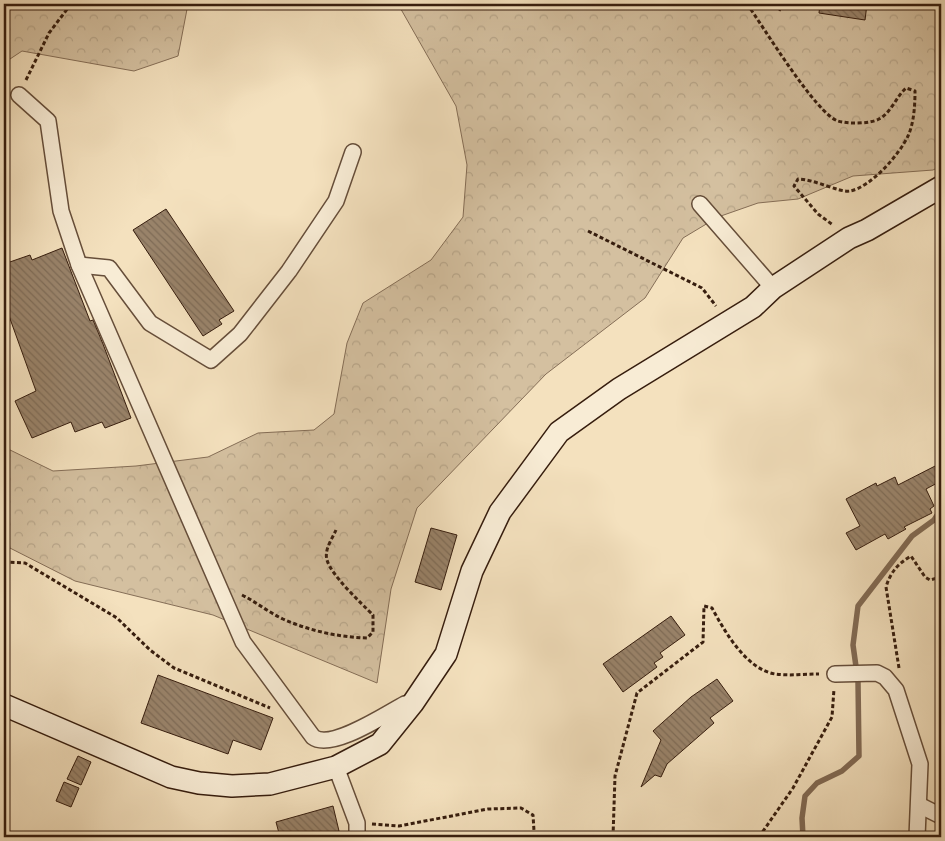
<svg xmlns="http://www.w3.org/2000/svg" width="945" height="841" font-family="'Libre Bodoni',serif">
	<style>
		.forest { fill: url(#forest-crowns); stroke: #856e57 }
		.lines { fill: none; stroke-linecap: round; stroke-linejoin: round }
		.stream { stroke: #816a54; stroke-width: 5.5 }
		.building { fill: url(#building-back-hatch); stroke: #361d0e }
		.street-casing { stroke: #664e3a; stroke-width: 18 }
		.secondary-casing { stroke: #361d0e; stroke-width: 24 }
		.path { stroke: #361d0e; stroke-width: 3; stroke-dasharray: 4 2.5; stroke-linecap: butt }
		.street { stroke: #f8ecd5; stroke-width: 15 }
		.secondary { stroke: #f8ecd5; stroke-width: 21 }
	</style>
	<defs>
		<pattern id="forest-crowns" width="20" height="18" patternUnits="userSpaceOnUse" patternTransform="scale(1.25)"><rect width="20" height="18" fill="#d4c0a0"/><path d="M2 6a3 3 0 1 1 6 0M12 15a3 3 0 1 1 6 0" fill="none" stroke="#b7a589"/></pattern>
		<pattern id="building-back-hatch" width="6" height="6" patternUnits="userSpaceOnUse" patternTransform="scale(1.25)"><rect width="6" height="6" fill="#99836a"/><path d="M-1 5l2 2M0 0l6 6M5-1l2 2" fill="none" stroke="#7e6b56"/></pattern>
	</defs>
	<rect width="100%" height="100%" fill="#f4e1be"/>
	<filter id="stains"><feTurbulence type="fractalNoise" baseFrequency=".004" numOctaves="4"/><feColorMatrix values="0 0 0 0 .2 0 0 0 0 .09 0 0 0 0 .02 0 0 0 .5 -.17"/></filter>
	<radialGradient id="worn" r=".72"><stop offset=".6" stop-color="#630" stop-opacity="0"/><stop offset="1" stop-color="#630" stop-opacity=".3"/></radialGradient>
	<g class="forest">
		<polygon points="4,4 188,4 178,56 134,71 22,51 4,63"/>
		<polygon points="398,4 941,4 941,166 933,170 853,176 798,199 758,203 718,217 683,238 645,298 546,374 417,508 391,589 377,683 213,615 75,581 4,545 4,447 53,471 136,466 208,457 258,433 314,430 334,414 347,343 363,303 431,260 463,217 467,165 456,106"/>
	</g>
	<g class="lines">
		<polyline class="stream" points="803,837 802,818 805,796 817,783 842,771 859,756 858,681 853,645 858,606 912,536 934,520 941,509"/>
	</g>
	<g class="building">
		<polygon points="820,4 867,4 865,20 819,13"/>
		<polygon points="166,209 234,311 219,320 222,324 203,336 133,230"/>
		<polygon points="62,248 90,321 93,320 103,344 131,418 105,428 102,422 75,432 71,422 32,438 15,401 36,391 4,302 4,264 30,255 32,260"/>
		<polygon points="941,463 941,481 926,489 934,506 930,509 932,513 904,527 906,529 888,539 885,534 856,550 846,533 860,526 846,499 876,483 877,486 895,477 898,485"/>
		<polygon points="431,528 457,535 441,590 415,582"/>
		<polygon points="671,616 685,635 660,653 663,657 654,663 657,667 623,692 603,664"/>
		<polygon points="158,675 273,718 261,750 233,740 228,754 141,723"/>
		<polygon points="717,679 733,701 710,718 714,723 667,764 661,777 655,775 641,787 661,740 653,731 691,697"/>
		<polygon points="78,756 91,762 81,785 67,779"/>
		<polygon points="64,782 79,788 71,807 56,801"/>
		<polygon points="333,806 339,831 316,837 280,837 276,822"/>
	</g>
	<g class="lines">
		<g class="street-casing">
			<g id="street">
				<path d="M19 95 48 121 61 211 79 265 243 642 313 737C331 751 386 714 405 704L413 703"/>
				<polyline points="700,204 773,288"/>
				<polyline points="79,265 109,268 150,323 211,360 240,334 289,271 336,201 353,152"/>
				<polyline points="835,674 877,673 885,677 896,690 920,764 917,837"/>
				<polyline points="336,767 357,823 357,837"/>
				<polyline points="919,805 941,816"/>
			</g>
		</g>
		<g class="secondary-casing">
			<polyline id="secondary" points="4,705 171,777 199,783 232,786 270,784 336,767 380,744 413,703 446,654 472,571 500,512 559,432 619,389 753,307 773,288 849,238 867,230 941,187"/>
		</g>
		<g class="path">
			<path d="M747 4C763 26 816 114 838 121 848 124 870 124 879 119 891 113 896 97 906 88L915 91C915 105 914 123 908 136 899 155 871 187 850 191 840 193 814 179 798 179L794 186 818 214 833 225"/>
			<polyline points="767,4 781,10"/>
			<polyline points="26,80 49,33 71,4"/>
			<polyline points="588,231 702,288 716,306"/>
			<polyline points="4,562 25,563 117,618 150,650 174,668 270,708"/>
			<path d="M242 595C256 602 268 612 283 619 310 631 338 637 367 638L373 632V615C361 603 331 575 327 560 324 550 332 539 336 530"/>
			<path d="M899 668 886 587C891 571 898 564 911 556L925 577 930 580 941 577"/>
			<polyline points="372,824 399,826 488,809 521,808 533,815 534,831 531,837"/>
			<path d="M613 837 615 776 637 693 703 642 704 606 712 608C725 632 746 669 775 674 789 676 805 674 819 674"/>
			<polyline points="759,837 793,788 832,717 834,689"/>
		</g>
		<use href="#street" class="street"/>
		<use href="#secondary" class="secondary"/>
	</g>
	<rect width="945" height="841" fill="none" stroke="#f4e1be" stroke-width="20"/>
	<rect x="5" y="5" width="935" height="831" fill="none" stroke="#361d0e" stroke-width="2.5"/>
	<rect x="10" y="10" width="925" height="821" fill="none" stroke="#361d0e"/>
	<rect width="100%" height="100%" filter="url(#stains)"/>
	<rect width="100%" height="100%" fill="url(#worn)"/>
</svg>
